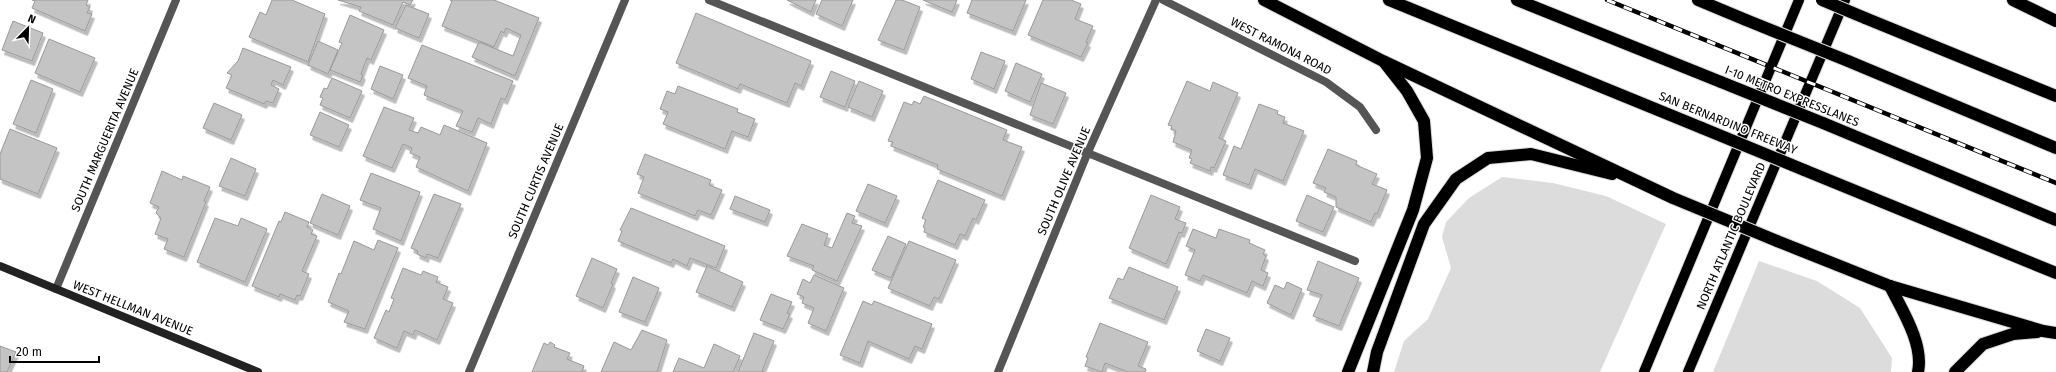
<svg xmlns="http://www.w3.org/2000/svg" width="2056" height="372" font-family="'Fira Sans',sans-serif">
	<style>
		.green { fill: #dcdcdc }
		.building { fill: #c4c4c4; stroke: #999; filter: url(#shadow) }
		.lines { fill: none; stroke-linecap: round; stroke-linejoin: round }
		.primary-casing { stroke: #dbdbdb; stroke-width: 12 }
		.highway-casing { stroke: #dbdbdb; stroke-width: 14 }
		.lane { stroke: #555; stroke-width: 8 }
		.street { stroke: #555; stroke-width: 8 }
		.secondary { stroke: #222; stroke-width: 8 }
		.primary { stroke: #000; stroke-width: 10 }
		.highway { stroke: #000; stroke-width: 12 }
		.rail-casing { stroke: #000; stroke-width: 4.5 }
		.rail { stroke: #fff; stroke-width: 3; stroke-dasharray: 9; stroke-linecap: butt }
		.highway-bridge-casing { stroke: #dbdbdb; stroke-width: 14; stroke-linecap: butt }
		.highway-bridge { stroke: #000; stroke-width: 12 }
		.labels { text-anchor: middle; stroke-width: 3; stroke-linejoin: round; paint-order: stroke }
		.street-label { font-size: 12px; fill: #000; stroke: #fff }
	</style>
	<defs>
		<filter id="shadow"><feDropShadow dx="2.5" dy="4.5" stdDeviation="0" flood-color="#0004"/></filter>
	</defs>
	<rect width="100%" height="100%" fill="#fff"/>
	<g class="green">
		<polygon points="1502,177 1553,183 1606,196 1666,224 1600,372 1394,372 1404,341 1428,319 1451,268 1442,237 1446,222 1469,198"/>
		<polygon points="1759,261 1817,281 1860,308 1892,358 1891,372 1713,372"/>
	</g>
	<g class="building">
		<polygon points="32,0 88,0 86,5 90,7 87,13 92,14 85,31 32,8 35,1"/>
		<polygon points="272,0 292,0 325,14 308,62 249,37 260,12 266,15"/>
		<polygon points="338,0 413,0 410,5 403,2 393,25 359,11 361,7"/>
		<polygon points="494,0 539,18 515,76 472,57 479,42 513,56 521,35 506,28 504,33 501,31 494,47 442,26 452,1 450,0"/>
		<polygon points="787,0 816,0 811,12"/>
		<polygon points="822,0 853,0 842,26 816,14"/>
		<polygon points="896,0 902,0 920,7 904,50 878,40"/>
		<polygon points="923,0 957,0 952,12"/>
		<polygon points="972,0 1026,0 1013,31 967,13"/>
		<polygon points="1043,0 1071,0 1081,4 1075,19 1093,26 1086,42 1088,43 1081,57 1028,35"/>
		<polygon points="406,5 429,14 419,38 395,28"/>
		<polygon points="696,13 811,61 801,86 795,83 787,103 740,84 738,89 676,63"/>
		<polygon points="350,15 384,30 371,60 367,58 361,74 363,75 360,82 330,70 342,43 339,42"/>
		<polygon points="13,21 43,33 32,61 2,50"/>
		<polygon points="49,39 95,58 80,92 35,73"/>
		<polygon points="318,41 338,50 328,74 308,65"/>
		<polygon points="422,45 513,81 505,100 501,98 491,124 478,118 472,132 456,126 463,111 424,95 427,86 408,78"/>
		<polygon points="243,48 291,67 283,85 273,80 271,85 279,89 273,103 266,101 264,104 226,88 232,75 227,73 238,61"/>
		<polygon points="981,52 1005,61 994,89 971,79"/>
		<polygon points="1016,63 1042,74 1030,102 1005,91"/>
		<polygon points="380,66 403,75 393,99 371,89"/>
		<polygon points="831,71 855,81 845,107 820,97"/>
		<polygon points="332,78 362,91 350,118 320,105 323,98 320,97 324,88 327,89"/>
		<polygon points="31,80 53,89 36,133 13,124"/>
		<polygon points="859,81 883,91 872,117 848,107"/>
		<polygon points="1187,81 1210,91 1213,82 1238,93 1219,138 1226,141 1214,168 1211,167 1210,171 1190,163 1192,159 1189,158 1192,150 1173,142 1176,131 1171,129 1172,126 1168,125"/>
		<polygon points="1041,83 1066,93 1053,124 1030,115"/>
		<polygon points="678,86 738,109 737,112 755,119 748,137 732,131 725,149 663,124 668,112 660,109 667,91 675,94"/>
		<polygon points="924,96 1007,130 1003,140 1022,147 1002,196 937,169 938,165 891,146 893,142 888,141 904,102 912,105 914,101 920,104"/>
		<polygon points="214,103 242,115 231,140 203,128"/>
		<polygon points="1259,104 1278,111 1277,114 1285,117 1283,123 1304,131 1283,181 1255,169 1249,185 1223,175 1234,146 1241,149"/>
		<polygon points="384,107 414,118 409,130 418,133 421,127 440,135 444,125 487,143 468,191 416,167 420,157 410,153 412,148 403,144 392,168 363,156"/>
		<polygon points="320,112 349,125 339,147 310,135"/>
		<polygon points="10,129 57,148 38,194 0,179 0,154"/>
		<polygon points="1328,149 1357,161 1356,165 1377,174 1372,184 1387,190 1377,214 1375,213 1371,222 1336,207 1336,197 1324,192 1326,188 1313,183"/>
		<polygon points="645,154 711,180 709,185 722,190 711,215 698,210 695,216 638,193 644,177 637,174"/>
		<polygon points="231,158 256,169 245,196 219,186"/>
		<polygon points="162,171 182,180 183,176 210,187 204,201 206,202 184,257 164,249 168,239 155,234 161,218 156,213 159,207 150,203"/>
		<polygon points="371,173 420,192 401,241 373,229 381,208 360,200"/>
		<polygon points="938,180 985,200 976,220 973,218 965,236 960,234 955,245 924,232 925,228 923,227 926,220 922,218"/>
		<polygon points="868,184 897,196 885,223 856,211"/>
		<polygon points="322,194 350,206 338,235 310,223"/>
		<polygon points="434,194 461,204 438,258 427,254 426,258 417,254 418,251 411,248"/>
		<polygon points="1151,195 1180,207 1175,219 1186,223 1182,233 1179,232 1166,264 1129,248"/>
		<polygon points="1307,195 1334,207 1323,232 1296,221"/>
		<polygon points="735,196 770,210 765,222 730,209"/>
		<polygon points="631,208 725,246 716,268 690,258 687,266 673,259 671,263 618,241 622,231 620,230"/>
		<polygon points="285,212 309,222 307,227 313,230 311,234 317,236 302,271 309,274 300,296 297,295 295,300 280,294 279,297 252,286 279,221 281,222"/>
		<polygon points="847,213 855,216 852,223 862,226 837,281 812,270 814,266 787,256 802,224 828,234 824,245 832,248"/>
		<polygon points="215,218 238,226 241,218 267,229 245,282 197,262"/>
		<polygon points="1193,229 1216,238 1219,229 1250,240 1249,243 1265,250 1263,254 1266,256 1261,270 1268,273 1263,286 1252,281 1247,293 1203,275 1200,281 1185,275 1195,250 1186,246"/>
		<polygon points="888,236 906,244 891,278 872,270"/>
		<polygon points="378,240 398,248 365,329 344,322 349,311 328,302 339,273 341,274 354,241 374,250"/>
		<polygon points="909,241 956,260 939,299 934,297 930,306 888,288"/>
		<polygon points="592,258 617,269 611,283 613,284 603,308 576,296"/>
		<polygon points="1318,261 1359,278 1339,326 1313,316 1322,295 1307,290"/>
		<polygon points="707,266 743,282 732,307 696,292"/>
		<polygon points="1129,267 1178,287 1164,320 1109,298 1118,278 1123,280"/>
		<polygon points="403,268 421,275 423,271 438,277 436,282 448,287 443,299 453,303 437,340 415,330 413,335 404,331 397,348 374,338 386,310 389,312 394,299 391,298"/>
		<polygon points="814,275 844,288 826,331 808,323 814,308 802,303 804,297 797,294 803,279 810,283"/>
		<polygon points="633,277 659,288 645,322 619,312"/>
		<polygon points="1287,282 1302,289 1291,315 1267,303 1275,285 1284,289"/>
		<polygon points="771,294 792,302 787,313 790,314 783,329 760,320"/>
		<polygon points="863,301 872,305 874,301 932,324 922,349 915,346 909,359 868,341 860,363 840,355"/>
		<polygon points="1100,323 1148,342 1138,366 1146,369 1145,372 1128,372 1105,363 1102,372 1085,366 1088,358 1086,357"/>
		<polygon points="1206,329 1230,338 1220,361 1197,351"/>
		<polygon points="642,330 667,340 657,372 601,372 614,342 631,350"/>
		<polygon points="754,333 774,341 762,371 764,372 738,372"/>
		<polygon points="550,342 555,345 554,347 570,353 567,359 584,366 582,372 532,372 544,343 548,345"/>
		<polygon points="714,344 740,356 733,372 673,372 679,358 704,368"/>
		<polygon points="0,346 16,352 7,372 0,372"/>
	</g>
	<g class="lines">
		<g class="primary-casing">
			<g id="primary">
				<polyline points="1644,372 1799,0"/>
				<polyline points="1688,372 1845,0"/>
			</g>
		</g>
		<g class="highway-casing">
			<g id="highway">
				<polyline points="1264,0 1383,61 1673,198"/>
				<polyline points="1389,0 1702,128"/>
				<polyline points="1517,0 1721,82"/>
				<polyline points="1698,0 1746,20"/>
				<polyline points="2013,0 2056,21"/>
				<polyline points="1865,18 2056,96"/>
				<polyline points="1848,61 2056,148"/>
				<polyline points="1823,123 2056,220"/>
				<polyline points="1804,170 2056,273"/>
				<polyline points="1777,241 1890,286 2043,331 2056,333"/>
				<path d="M1890 286C1902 310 1924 344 1918 372"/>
				<polyline points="1348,372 1413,210 1427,158 1424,121 1407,91 1385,63"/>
				<polyline points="1373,372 1377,352 1424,224 1456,179 1488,158 1531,154 1612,174"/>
				<polyline points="1955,372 1983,344 2013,334 2037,332"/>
			</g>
		</g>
		<polyline class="lane" points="709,0 1355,261"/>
		<g class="street">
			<polyline points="1163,0 1326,82 1360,107 1376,130"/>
			<polyline points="56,289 176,0"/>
			<polyline points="469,372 625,0"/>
			<polyline points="998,372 1088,152 1156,0"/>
		</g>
		<polyline class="secondary" points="0,266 258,372"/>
		<use href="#primary" class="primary"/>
		<use href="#highway" class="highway"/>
		<g class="rail-casing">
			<polyline id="rail" points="1607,0 2056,183"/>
		</g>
		<use href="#rail" class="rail"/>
		<g class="highway-bridge-casing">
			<g id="highway-bridge">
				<polyline points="1822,0 1865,18"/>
				<polyline points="1746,20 1848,61"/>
				<polyline points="1721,82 1823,123"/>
				<polyline points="1702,128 1804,170"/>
				<polyline points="1673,198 1777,241"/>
			</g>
		</g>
		<use href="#highway-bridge" class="highway-bridge"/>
	</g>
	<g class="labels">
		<g class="street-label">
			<text transform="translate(1281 46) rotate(27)" y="4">WEST RAMONA ROAD</text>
			<text transform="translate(1792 96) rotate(22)" y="4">I-10 METRO EXPRESSLANES</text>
			<text transform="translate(1728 123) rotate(22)" y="4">SAN BERNARDINO FREEWAY</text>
			<text transform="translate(105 140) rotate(-67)" y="4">SOUTH MARGUERITA AVENUE</text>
			<text transform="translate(536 181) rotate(-67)" y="4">SOUTH CURTIS AVENUE</text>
			<text transform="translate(1064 181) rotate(-67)" y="4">SOUTH OLIVE AVENUE</text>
			<text transform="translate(1731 236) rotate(-67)" y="4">NORTH ATLANTIC BOULEVARD</text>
			<text transform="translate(133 308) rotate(22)" y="4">WEST HELLMAN AVENUE</text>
		</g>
	</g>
	<g transform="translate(28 28) rotate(23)" stroke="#ffffff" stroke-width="3" paint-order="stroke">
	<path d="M0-3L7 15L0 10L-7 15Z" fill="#000000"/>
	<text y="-6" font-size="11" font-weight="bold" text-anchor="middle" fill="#000000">N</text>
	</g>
	<path d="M10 356v6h89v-6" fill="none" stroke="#000000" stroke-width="2"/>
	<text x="16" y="356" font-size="12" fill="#000000" stroke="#ffffff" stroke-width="3" paint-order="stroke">20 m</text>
</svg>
